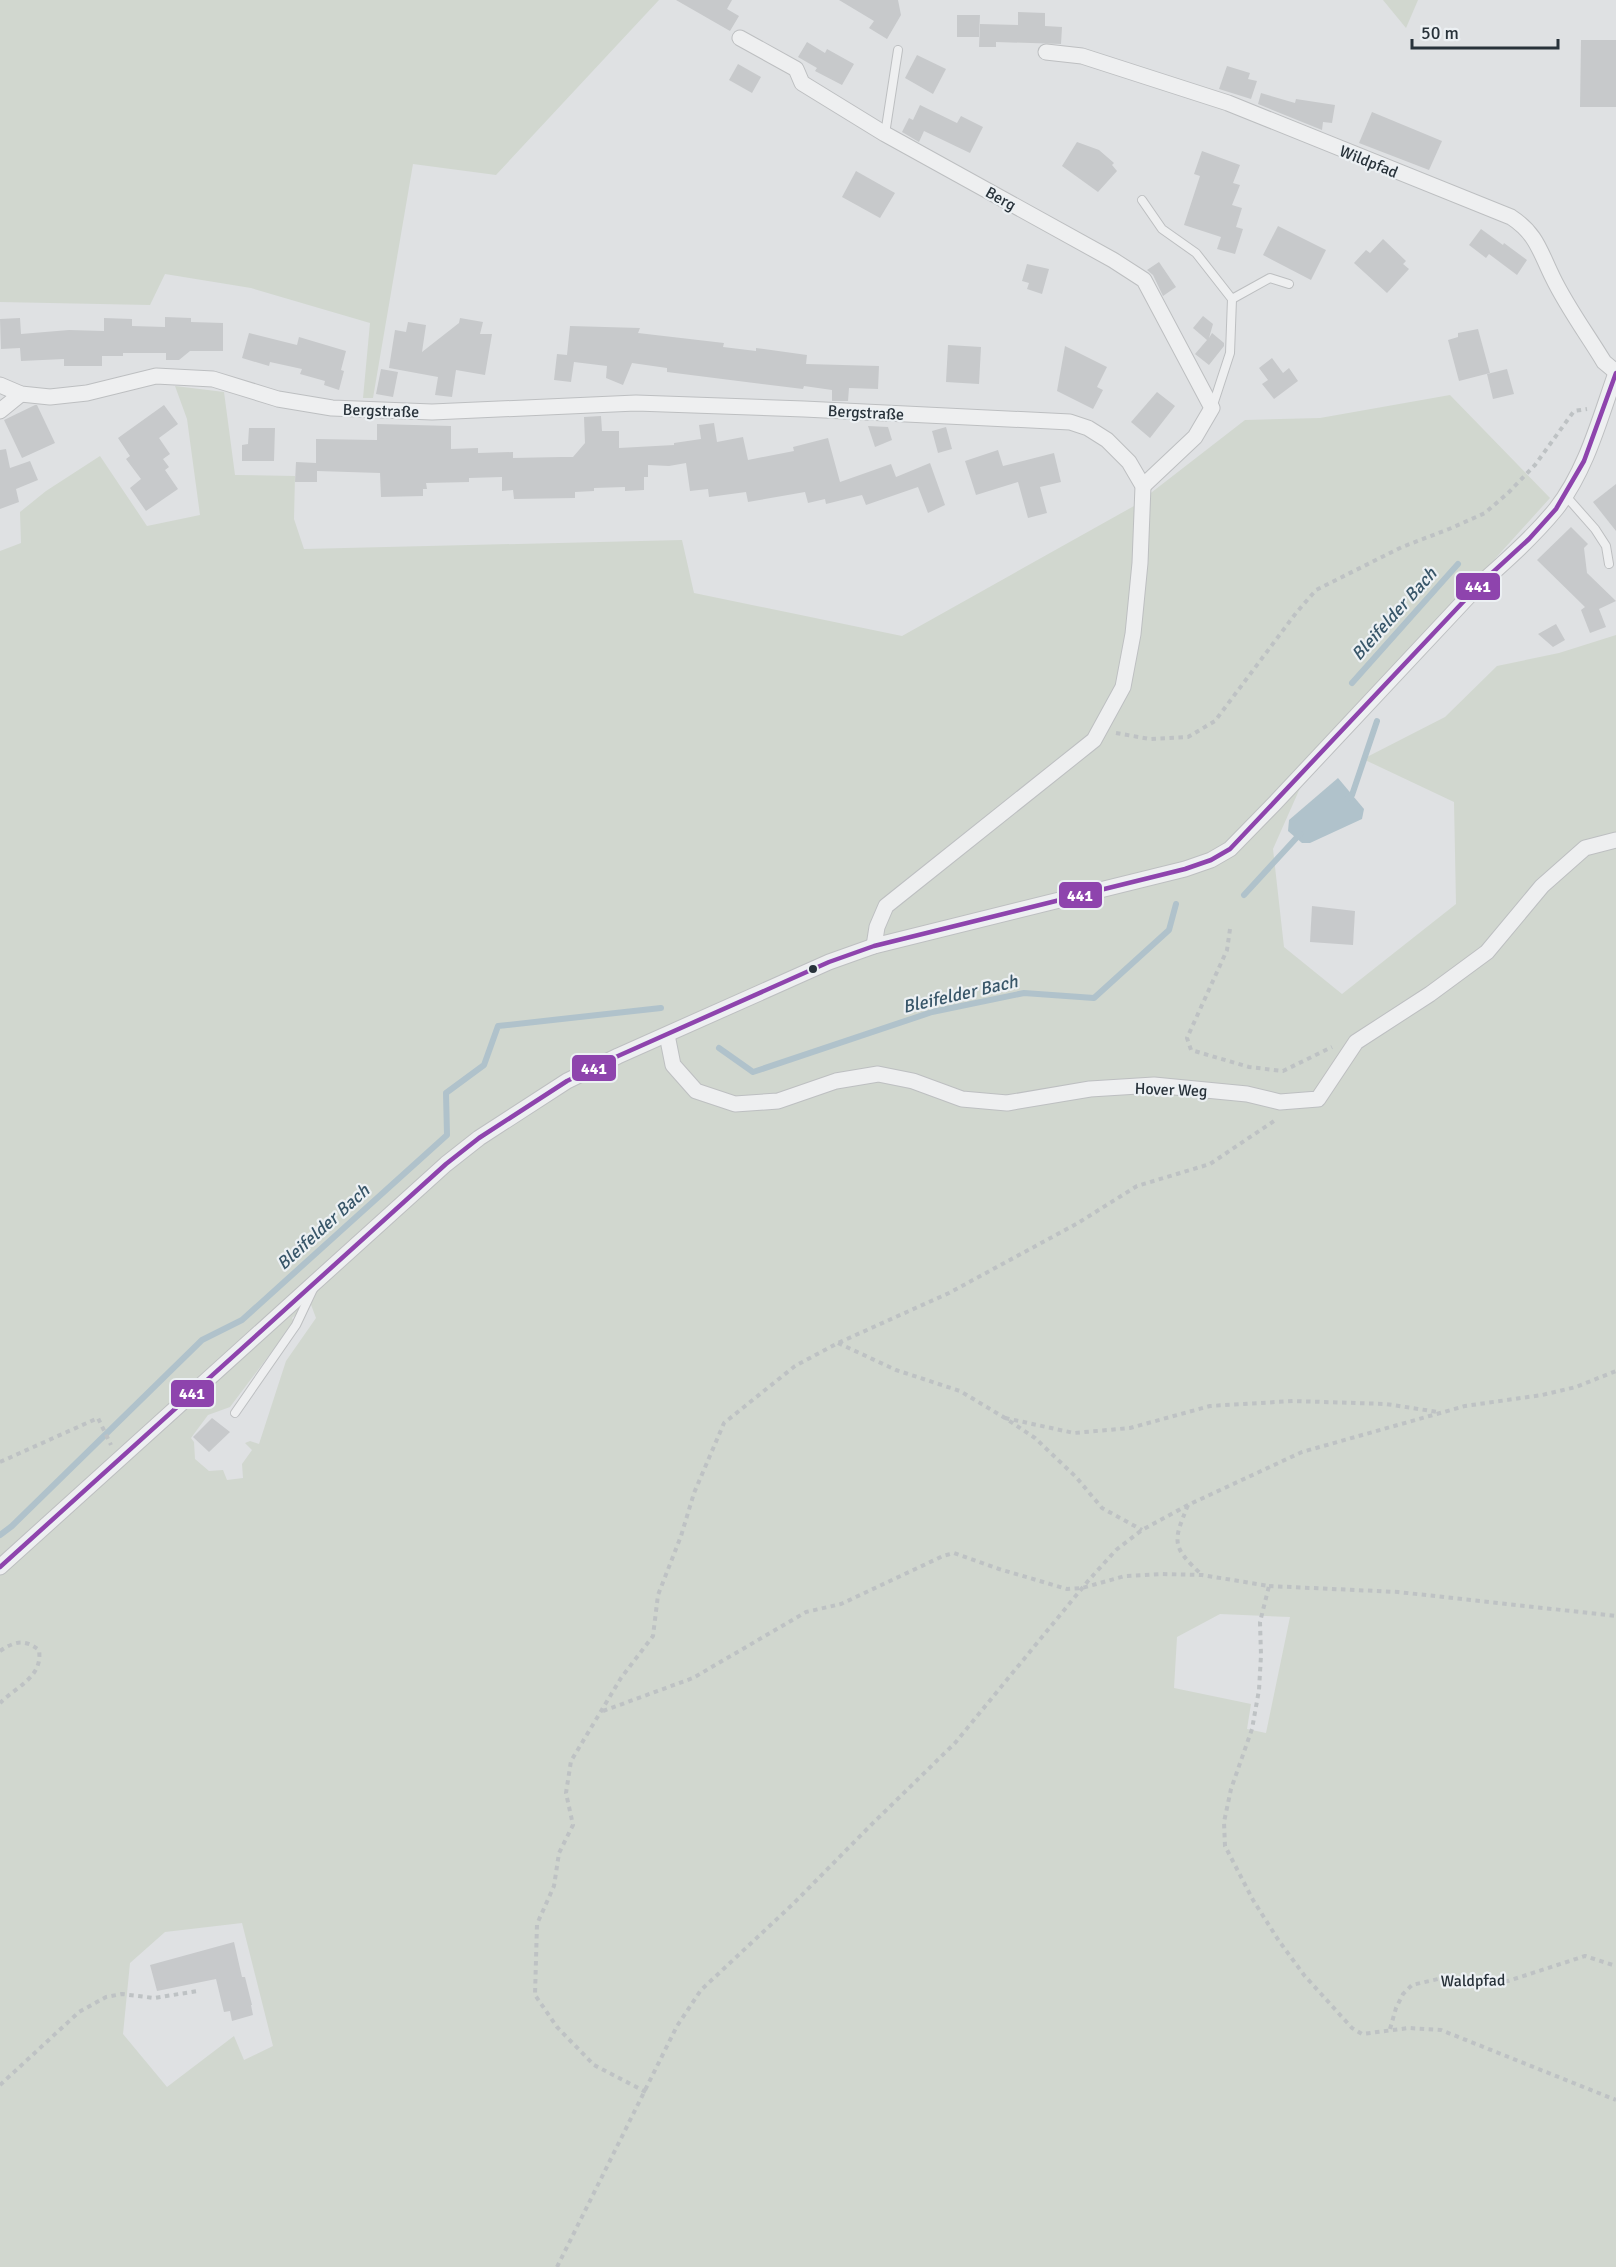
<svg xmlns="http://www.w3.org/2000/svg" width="1616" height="2267" font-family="Signika,sans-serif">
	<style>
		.green { fill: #d1d7cf; fill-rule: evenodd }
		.water { fill: #b0c2cb }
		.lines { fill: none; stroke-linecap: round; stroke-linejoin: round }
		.stream { stroke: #b0c2cb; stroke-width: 6 }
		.building { fill: #c7c9cb }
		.service-casing { stroke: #bdbfc1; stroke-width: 10 }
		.minor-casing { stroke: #bdbfc1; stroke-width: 17 }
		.path { stroke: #bec2c4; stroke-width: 4; stroke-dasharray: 4.5 4.5; stroke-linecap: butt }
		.service { stroke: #eeeff0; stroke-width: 8 }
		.minor { stroke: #eeeff0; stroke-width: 15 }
		.bus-1-casing { stroke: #ecf0f3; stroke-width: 9 }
		.bus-1 { stroke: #8e44ad; stroke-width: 4.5 }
		.bus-dot { fill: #28323a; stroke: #ecf0f3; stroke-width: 2 }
		.labels { text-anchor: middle; stroke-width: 4.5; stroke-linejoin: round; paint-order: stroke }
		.street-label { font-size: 16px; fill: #28323a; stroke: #ecf0f3 }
		.water-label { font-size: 18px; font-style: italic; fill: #385669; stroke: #ecf0f3 }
		.line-badge { stroke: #ecf0f3; stroke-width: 2 }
		.badge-label { font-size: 16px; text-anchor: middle; font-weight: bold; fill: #fff }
	</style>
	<rect width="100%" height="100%" fill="#dfe1e3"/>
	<g class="green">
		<polygon points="0,0 659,0 496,175 413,164 373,398 363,398 370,323 251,288 165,274 150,305 0,302"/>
		<polygon points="1383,0 1418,0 1406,28"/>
		<path d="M175 386 224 392 235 475 295 476 294 519 304 549 682 540 694 593 902 636 1134 506 1245 420 1320 418 1450 395 1550 498 1312 761 1273 849 1284 947 1342 994 1456 904 1454 802 1363 759 1445 717 1497 666 1559 653 1616 635V2267H0V551L21 543 20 512 46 491 100 456 147 526 200 515 187 419ZM310 1302 316 1318 286 1361 259 1444 250 1441 245 1443 252 1450 242 1464 243 1478 227 1480 223 1470 209 1471 195 1459 194 1442 191 1438 208 1415 230 1407 294 1322 292 1318ZM1220 1614 1290 1617 1266 1733 1247 1729 1251 1704 1174 1688 1177 1637ZM242 1923 273 2046 244 2060 234 2036 167 2087 123 2034 130 1963 165 1932Z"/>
	</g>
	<polygon class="water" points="1338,778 1364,809 1362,819 1310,843 1302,843 1288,831 1289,820"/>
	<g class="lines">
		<g class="stream">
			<polyline points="1352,683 1458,564"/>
			<polyline points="1347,799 1352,795 1377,721"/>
			<polyline points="1244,895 1300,834"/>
			<polyline points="719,1048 753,1072 932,1012 1024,993 1094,998 1169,930 1176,904"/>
			<polyline points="0,1535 12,1526 202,1340 242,1320 447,1135 446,1093 484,1065 498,1026 661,1008"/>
		</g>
	</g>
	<g class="building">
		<polygon points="676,0 732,0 727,9 739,16 730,31"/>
		<polygon points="839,0 898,0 901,15 887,39 869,28 874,21"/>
		<polygon points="1018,12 1045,13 1045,26 1062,27 1061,44 996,42 996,47 979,47 980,24 1018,25"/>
		<polygon points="957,15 980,15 979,37 957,37"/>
		<polygon points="1581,40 1616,40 1616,107 1580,107"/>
		<polygon points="807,42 825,53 827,49 854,64 842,85 815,71 817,68 798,57"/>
		<polygon points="917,55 946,69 933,94 905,78"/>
		<polygon points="738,64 761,77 752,93 729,80"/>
		<polygon points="1227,66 1250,73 1248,79 1257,81 1251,99 1219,89"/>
		<polygon points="1261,93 1295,103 1296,99 1335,105 1332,123 1323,122 1322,130 1258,104"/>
		<polygon points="920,105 957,123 961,116 983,127 970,153 924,131 919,142 902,132 909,118 913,120"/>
		<polygon points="1372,112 1442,141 1429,170 1359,143"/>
		<polygon points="1077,142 1099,150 1114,163 1112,165 1117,171 1098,192 1062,166"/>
		<polygon points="1202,151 1240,165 1233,183 1240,185 1232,205 1242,208 1236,227 1243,229 1235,254 1217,249 1221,237 1184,225 1200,176 1194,174"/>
		<polygon points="856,171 895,193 880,218 842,197"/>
		<polygon points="1278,226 1326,250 1311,280 1263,255"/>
		<polygon points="1481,229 1503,245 1504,243 1527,260 1517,275 1489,254 1486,258 1469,245"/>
		<polygon points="1383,239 1406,261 1403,264 1409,269 1387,293 1354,263 1366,250 1370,253"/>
		<polygon points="1159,262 1176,287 1163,296 1153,275 1147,270"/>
		<polygon points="1027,264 1049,269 1042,294 1027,289 1029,283 1022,281"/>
		<polygon points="1203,316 1213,324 1209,338 1212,333 1224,343 1224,346 1209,365 1195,354 1207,340 1193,328"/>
		<polygon points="165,317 191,318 191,322 223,323 223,351 190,351 179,360 166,360 166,353 123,353 123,356 102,356 102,366 64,366 64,359 21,361 20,348 1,349 0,319 20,318 21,334 69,330 104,331 104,318 132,319 132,326 165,327"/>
		<polygon points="460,318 483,322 480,334 492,334 485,375 456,370 452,397 435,395 438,377 389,368 395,330 406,332 408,322 426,325 422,352 459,323"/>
		<polygon points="570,326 640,328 638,333 724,343 723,347 756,351 756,348 807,355 806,364 879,366 878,389 849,388 848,401 832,401 832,390 804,386 803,389 667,372 667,368 632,363 623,385 606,378 607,366 574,362 571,382 554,380 557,354 567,355"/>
		<polygon points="1478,329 1490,373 1459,381 1448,340 1458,337 1458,333"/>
		<polygon points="249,333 297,345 299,337 346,351 341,370 344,371 339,390 324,385 325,381 300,374 302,369 270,362 269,366 242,358"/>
		<polygon points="948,345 981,347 979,384 946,382"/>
		<polygon points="1065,346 1107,367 1097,387 1103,390 1093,409 1057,391"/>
		<polygon points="1272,358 1283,373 1289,368 1298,381 1274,399 1262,384 1268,380 1259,368"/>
		<polygon points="381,369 398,372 393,397 376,394"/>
		<polygon points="1507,369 1514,394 1493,399 1487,374"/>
		<polygon points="1157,392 1175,406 1150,438 1131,422"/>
		<polygon points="35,405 37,405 55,443 22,458 4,420"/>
		<polygon points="164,405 178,424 159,438 170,454 163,459 169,467 165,470 178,489 146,511 130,488 141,479 126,459 130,456 118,438"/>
		<polygon points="601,416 602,431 619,431 619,448 674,445 674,443 701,439 699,425 714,423 717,442 743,437 748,460 794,451 793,447 828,438 840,482 891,464 896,477 930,463 945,505 928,513 918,487 866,505 862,495 826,504 825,499 808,503 805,492 748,502 746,492 709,497 708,489 690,491 686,463 669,466 648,465 648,477 644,477 644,490 625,491 625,487 594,488 594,491 575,492 575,498 514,499 513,490 502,491 502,477 469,478 469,482 426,483 427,489 423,489 423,496 381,497 380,473 317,471 317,482 295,482 296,462 316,463 316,439 377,440 377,424 451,426 451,449 478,448 478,453 513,452 513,458 561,457 573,457 585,443 584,417"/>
		<polygon points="868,426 888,427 892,440 875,447"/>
		<polygon points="946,427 952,449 938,453 932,431"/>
		<polygon points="249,428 275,428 274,461 242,461 242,445 248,444"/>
		<polygon points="6,449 10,468 30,461 38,480 16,489 19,502 0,509 0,450"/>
		<polygon points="998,450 1003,466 1054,453 1061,482 1040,487 1047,513 1028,518 1018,482 976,495 965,461"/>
		<polygon points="1616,484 1616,531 1593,502"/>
		<polygon points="1571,527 1588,544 1584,548 1587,573 1616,601 1599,609 1606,627 1590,633 1581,610 1585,607 1537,560"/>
		<polygon points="1556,624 1565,640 1553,647 1538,634"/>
		<polygon points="1312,906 1355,911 1353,945 1310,942"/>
		<polygon points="212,1418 230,1432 209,1452 193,1437"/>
		<polygon points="234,1942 242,1977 245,1977 252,2005 251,2005 253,2015 232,2021 230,2011 224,2012 216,1979 157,1991 150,1965"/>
	</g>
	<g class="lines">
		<g class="service-casing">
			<g id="service">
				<polyline points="885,134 898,50"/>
				<polyline points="1142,200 1162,229 1196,253 1232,299 1230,353 1213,405"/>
				<polyline points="1232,299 1270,278 1289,284"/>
				<polyline points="1565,495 1595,529 1606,546 1609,564"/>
				<polyline points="235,1413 296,1325 313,1289"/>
			</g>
		</g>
		<g class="minor-casing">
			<g id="minor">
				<polyline points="740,38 796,69 802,83 885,134 1113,260 1144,280 1212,408 1195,437 1143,486"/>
				<path d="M1046 52 1082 56 1228 103 1511 217C1537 234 1540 252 1553 278 1567 307 1587 334 1604 362L1616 372"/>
				<polyline points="0,385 21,394 50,397 87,393 156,376 213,379 278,399 332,408 432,412 636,403 804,409 1070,422 1088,428 1107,440 1129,462 1143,486 1140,563 1133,634 1123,687 1094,740 886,906 877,927 874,946"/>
				<polyline points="0,411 21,394"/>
				<polyline points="667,1035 673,1065 696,1091 735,1104 778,1101 836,1081 878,1074 913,1081 962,1099 1007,1103 1090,1089 1154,1085 1247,1094 1280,1102 1318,1099 1356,1042 1430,994 1487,952 1542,886 1585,848 1616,840"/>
				<path d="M0 1567 446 1164 479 1138 567 1081 618 1056 829 962 874 946 1185 869 1211 860 1230 849 1274 804 1480 584C1506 561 1534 536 1556 509 1586 471 1600 418 1616 373"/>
			</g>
		</g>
		<g class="path">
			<polyline points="1116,733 1150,739 1188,737 1215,721 1296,613 1316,590 1402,547 1449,529 1485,513 1509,492 1535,465 1574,411 1587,409"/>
			<polyline points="1230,929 1227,950 1187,1038 1191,1050 1249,1067 1283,1071 1332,1047"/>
			<polyline points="838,1343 896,1370 960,1391 1005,1418 1035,1438 1076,1477 1102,1508 1142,1530"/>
			<polyline points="1005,1418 1074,1433 1130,1428 1210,1406 1293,1401 1386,1404 1438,1412"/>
			<polyline points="0,1462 98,1418 111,1445"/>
			<path d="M1188 1505C1173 1542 1171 1546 1202 1575"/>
			<polyline points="1269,1586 1398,1592 1616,1616"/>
			<path d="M0 1651C15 1641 25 1639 39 1650 43 1677 17 1686 0 1703"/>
			<polyline points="603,1711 693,1678 806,1612 841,1604 943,1556 954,1553 999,1569 1067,1589 1082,1588 1125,1576 1161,1574 1202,1575 1269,1586 1260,1622 1261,1655 1259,1690 1252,1729 1231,1789 1224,1822 1225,1846 1253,1900 1279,1941 1304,1975 1352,2028 1362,2034 1409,2028 1441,2030 1616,2100"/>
			<polyline points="1390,2029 1396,2008 1403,1994 1412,1985 1438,1979 1477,1982 1508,1981 1585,1956 1616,1966"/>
			<polyline points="0,2085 79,2012 106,1997 122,1994 154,1998 198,1991"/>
			<polyline points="646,2092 594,2065 557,2027 535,1995 537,1924 554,1886 559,1853 573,1825 566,1793 571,1761 621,1678 653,1636 658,1595 681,1536 694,1493 724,1423 795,1366 838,1343 949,1293 1078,1223 1137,1186 1210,1164 1277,1119"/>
			<polyline points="557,2267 677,2026 701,1990 793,1904 871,1825 955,1743 1088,1581 1116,1550 1142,1530 1188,1505 1302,1452 1465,1406 1542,1395 1576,1387 1616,1371"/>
		</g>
		<use href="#service" class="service"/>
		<use href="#minor" class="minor"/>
		<g class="bus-1-casing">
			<polyline id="bus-1" points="0,1567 446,1164 479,1138 567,1081 618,1056 829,962 874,946 1185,869 1211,860 1230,849 1480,584 1529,539 1556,509 1584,461 1616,373"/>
		</g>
		<use href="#bus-1" class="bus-1"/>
	</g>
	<circle class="bus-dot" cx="813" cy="969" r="5"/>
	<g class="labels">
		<g class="street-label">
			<text transform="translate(1369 161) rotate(22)" y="6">Wildpfad</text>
			<text transform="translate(1001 198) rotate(29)" y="6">Berg</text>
			<text transform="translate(381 410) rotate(2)" y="6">Bergstraße</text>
			<text transform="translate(866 412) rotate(3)" y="6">Bergstraße</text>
			<text transform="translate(1171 1089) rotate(2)" y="6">Hover Weg</text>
			<text transform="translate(1473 1980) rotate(-1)" y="6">Waldpfad</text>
		</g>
		<g class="water-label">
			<text transform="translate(1394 614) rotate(-48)" y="6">Bleifelder Bach</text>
			<text transform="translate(960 994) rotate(-13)" y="6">Bleifelder Bach</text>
			<text transform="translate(323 1227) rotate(-42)" y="6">Bleifelder Bach</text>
		</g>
	</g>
	<g class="line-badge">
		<rect x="1455" y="572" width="46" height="29" rx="6" fill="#8e44ad"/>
		<rect x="1058" y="881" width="45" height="28" rx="6" fill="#8e44ad"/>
		<rect x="571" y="1054" width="46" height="28" rx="6" fill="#8e44ad"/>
		<rect x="170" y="1379" width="45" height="29" rx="6" fill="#8e44ad"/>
	</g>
	<g class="badge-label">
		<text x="1478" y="592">441</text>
		<text x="1080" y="901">441</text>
		<text x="594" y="1074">441</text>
		<text x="192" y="1399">441</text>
	</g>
	<path d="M1412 39v9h146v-9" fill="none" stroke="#28323a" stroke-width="3"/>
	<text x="1421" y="39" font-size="18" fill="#28323a" stroke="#ecf0f3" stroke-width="4.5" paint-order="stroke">50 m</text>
</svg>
